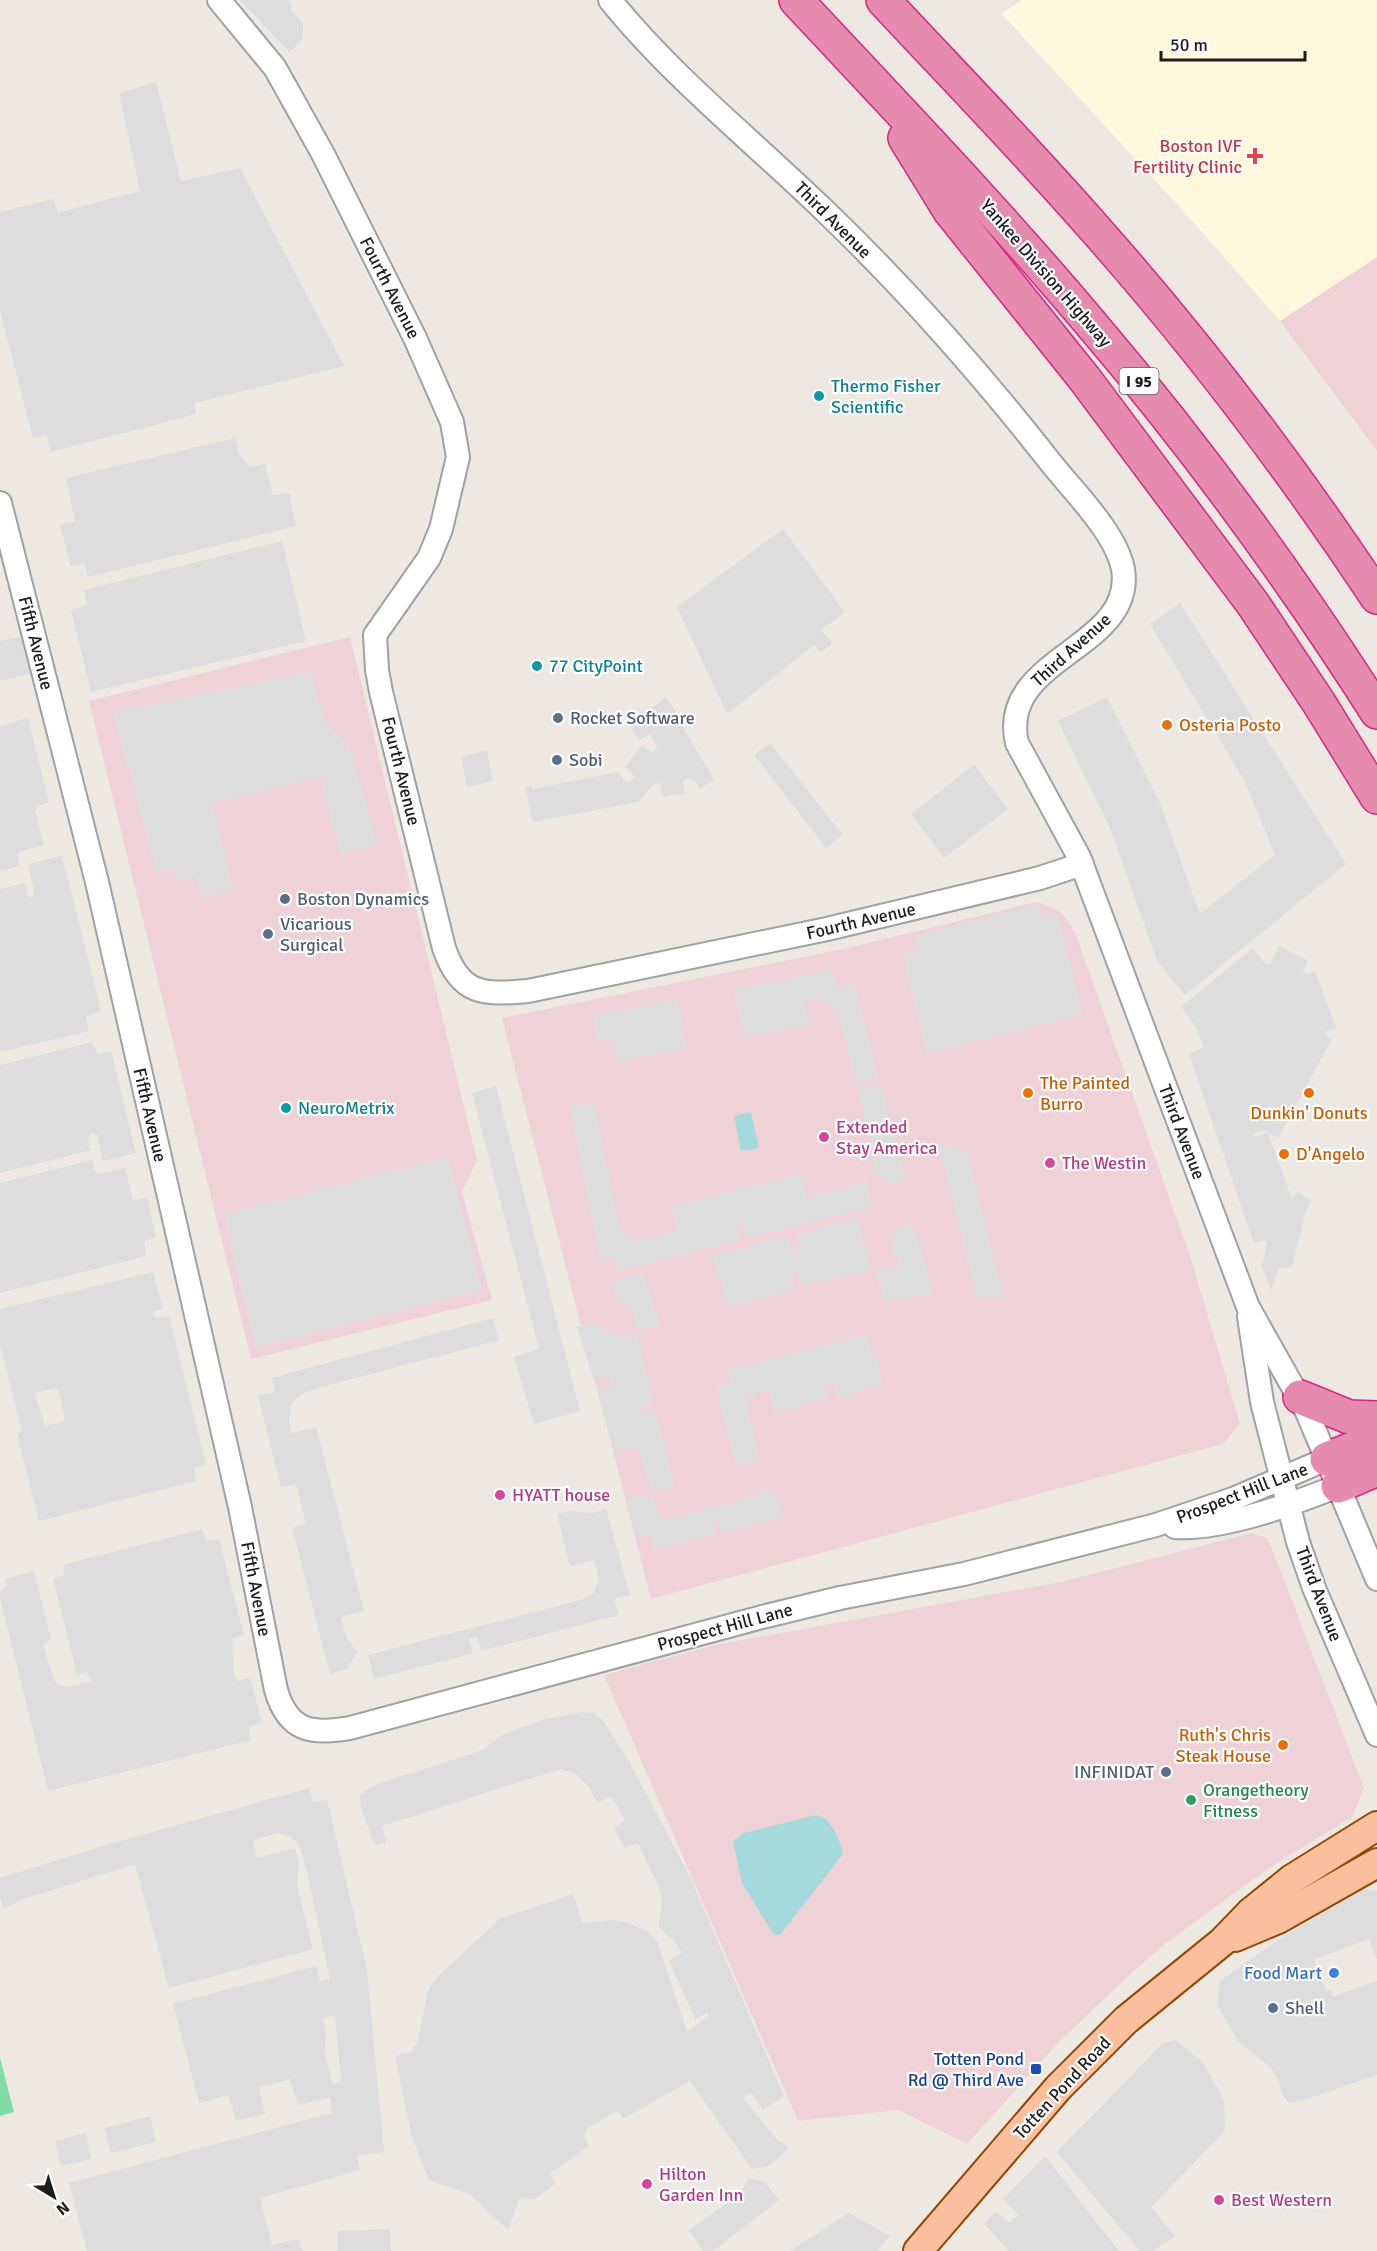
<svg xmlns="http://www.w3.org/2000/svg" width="1377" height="2251" font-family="Signika,sans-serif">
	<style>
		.commercial { fill: #efd2d7 }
		.education { fill: #fff8dc }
		.pitch { fill: #81dda8 }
		.parking { fill: #ddd; fill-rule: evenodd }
		.water { fill: #a4dadc }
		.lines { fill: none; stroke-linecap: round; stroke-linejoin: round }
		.minor-casing { stroke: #a1a1a1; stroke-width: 26 }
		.major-casing { stroke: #944702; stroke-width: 32 }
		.highway-casing { stroke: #d62685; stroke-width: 36 }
		.minor { stroke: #fff; stroke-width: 22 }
		.major { stroke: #fabf9c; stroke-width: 28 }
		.highway { stroke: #e58bad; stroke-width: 33 }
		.health-dot { fill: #e0444e; stroke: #fff; stroke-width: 2 }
		.culture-dot { fill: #0f9aa8; stroke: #fff; stroke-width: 2 }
		.service-dot { fill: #5c6f8a; stroke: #fff; stroke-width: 2 }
		.food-dot { fill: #e8710a; stroke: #fff; stroke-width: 2 }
		.hotel-dot { fill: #d1479c; stroke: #fff; stroke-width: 2 }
		.leisure-dot { fill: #2e9e5b; stroke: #fff; stroke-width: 2 }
		.shop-dot { fill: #3f7fe0; stroke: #fff; stroke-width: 2 }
		.transit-dot { fill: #1a4fb4; stroke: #fff; stroke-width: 2 }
		.labels { text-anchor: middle; stroke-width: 4.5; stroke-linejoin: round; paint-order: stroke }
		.shield { fill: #fff; stroke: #616161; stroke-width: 1.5 }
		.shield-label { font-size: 16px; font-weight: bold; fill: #1d1d1d }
		.health-label { font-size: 18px; fill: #be3a42; stroke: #fff; text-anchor: end }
		.street-label { font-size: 18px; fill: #1d1d1d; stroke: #fff }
		.culture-label { font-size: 18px; fill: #0d838f; stroke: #fff; text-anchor: start }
		.service-label { font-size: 18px; fill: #4e5e75; stroke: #fff; text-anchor: start }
		.food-label { font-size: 18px; fill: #c56008; stroke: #fff; text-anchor: start }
		.hotel-label { font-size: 18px; fill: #b23c85; stroke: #fff; text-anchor: start }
		.leisure-label { font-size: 18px; fill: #27864d; stroke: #fff; text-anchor: start }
		.shop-label { font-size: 18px; fill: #366cbe; stroke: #fff; text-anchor: end }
		.transit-label { font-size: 18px; fill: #164399; stroke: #fff; text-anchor: end }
	</style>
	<rect width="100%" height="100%" fill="#eee8e3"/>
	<g class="commercial">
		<polygon points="1377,257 1377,451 1280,321"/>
		<polygon points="350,637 477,1160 462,1192 492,1300 251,1359 89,701"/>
		<polygon points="1037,902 1056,909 1064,915 1076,935 1191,1259 1240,1424 1223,1444 651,1599 502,1018 848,948"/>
		<polygon points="1252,1533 1266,1538 1271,1546 1364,1788 1352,1817 1280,1861 1244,1886 1165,1944 1127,1977 1058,2043 967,2144 898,2110 798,2121 604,1675 715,1645 1061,1582"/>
	</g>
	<polygon class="education" points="1022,0 1377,0 1377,257 1280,321 1195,224 1002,14"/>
	<polygon class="pitch" points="0,2058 14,2112 0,2116"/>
	<g class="parking">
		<polygon points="240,0 287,0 292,5 291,10 303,24 303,39 289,52"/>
		<polygon points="156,82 181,181 240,168 344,366 194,403 196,414 51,452 46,435 33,438 0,311 0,212 54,199 58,213 140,191 119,93"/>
		<polygon points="235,438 240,456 250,467 265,464 273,495 289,493 296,526 88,577 85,563 71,566 60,525 75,521 66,478"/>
		<polygon points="783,529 845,612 821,630 832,643 821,652 814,645 727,714 677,607"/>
		<polygon points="282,541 306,641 91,692 71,610 87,605 84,590"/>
		<polygon points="1180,603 1346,864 1185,995 1157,961 1110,828 1058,721 1107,697 1160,803 1200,914 1275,855 1245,782 1150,624"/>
		<polygon points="34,634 43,671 0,681 0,641"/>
		<polygon points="310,672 324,718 329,727 349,746 377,844 340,854 320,776 212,803 233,889 201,898 197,876 176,880 175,870 156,870 113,713"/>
		<polygon points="665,697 677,712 686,733 714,779 700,789 694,780 689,779 683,780 685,793 663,797 659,782 652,786 638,802 533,822 525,787 532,786 533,789 618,772 626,783 632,780 635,776 625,767 642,745 652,753 657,747 650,734 639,740 630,728"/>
		<polygon points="28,718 49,803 38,806 35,811 44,845 19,852 17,854 20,866 0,871 0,726"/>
		<polygon points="770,743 843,835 826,848 754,755"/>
		<polygon points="487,750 493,781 467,787 461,757"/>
		<polygon points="974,765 1008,809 944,858 911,814"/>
		<polygon points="62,856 101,1011 86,1016 89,1031 0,1052 0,889 25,883 28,896 33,897 35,894 28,864"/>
		<polygon points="1039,904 1042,919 1058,915 1082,1014 927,1053 903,956 919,952 915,936"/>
		<polygon points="1279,946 1308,961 1303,972 1308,974 1315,971 1336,1028 1327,1031 1325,1035 1332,1039 1278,1138 1264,1130 1253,1134 1254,1137 1268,1133 1292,1199 1298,1192 1311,1200 1306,1211 1292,1267 1279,1268 1271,1290 1262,1266 1267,1243 1265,1240 1254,1244 1189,1054 1204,1047 1195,1026 1181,1007 1253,948 1265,964 1270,964"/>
		<polygon points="834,970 838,988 854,985 878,1078 855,1084 839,1017 827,1002 817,1000 804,1001 809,1024 743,1037 734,990"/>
		<polygon points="677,1000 687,1047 617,1062 613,1039 598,1042 592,1017"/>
		<polygon points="92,1042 98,1054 111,1051 136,1153 103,1161 97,1135 92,1133 88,1137 91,1150 0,1173 0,1065"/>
		<polygon points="881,1085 905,1179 891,1183 872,1172 875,1157 857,1091"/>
		<polygon points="496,1086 580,1411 534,1424 514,1357 539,1349 472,1093"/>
		<polygon points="594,1103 617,1221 621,1230 633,1239 644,1240 676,1231 671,1207 801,1174 807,1198 854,1186 866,1180 872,1206 746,1238 742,1224 737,1224 741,1239 617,1271 613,1257 600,1259 570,1107"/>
		<polygon points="938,1144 967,1152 1004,1299 976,1295"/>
		<polygon points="448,1157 482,1290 256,1347 224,1215"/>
		<polygon points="92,1160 95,1171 98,1174 125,1168 133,1200 147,1198 156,1237 144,1241 146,1256 0,1293 0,1183"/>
		<polygon points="858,1218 871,1269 802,1287 798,1272 791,1274 794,1289 728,1307 712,1256 789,1236 792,1251 799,1249 796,1235"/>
		<polygon points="913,1224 933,1293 884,1302 875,1272 899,1265 891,1248 898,1228"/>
		<path d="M153 1272 163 1308 154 1311 153 1315 156 1318 169 1316 206 1464 194 1468 196 1481 39 1521 17 1434 22 1432 0 1344V1309ZM54 1388 58 1389 65 1419 62 1422 45 1426 35 1396 38 1392Z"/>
		<polygon points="643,1274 660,1324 638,1330 634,1315 616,1297 612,1282"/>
		<polygon points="493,1318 499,1340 318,1388 300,1395 292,1403 289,1421 292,1433 316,1427 364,1611 341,1617 346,1637 357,1652 347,1669 330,1674 292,1528 306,1524 296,1484 281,1487 258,1396 275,1392 272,1378"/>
		<polygon points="592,1323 622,1337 636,1334 654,1403 640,1407 642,1415 655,1412 675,1485 651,1491 638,1447 614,1452 597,1390 611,1387 609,1377 594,1380 577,1327"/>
		<polygon points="866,1335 879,1368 882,1384 836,1397 832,1382 825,1384 829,1398 774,1413 768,1388 759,1391 750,1397 747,1409 759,1460 736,1465 716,1388 731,1384 728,1370"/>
		<polygon points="761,1489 777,1496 783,1516 721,1533 718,1518 713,1519 716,1533 655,1549 650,1534 636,1538 626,1499 652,1494 659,1516 669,1520 752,1497"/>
		<polygon points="606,1509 630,1595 614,1599 619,1615 481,1651 477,1637 469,1639 473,1653 374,1679 368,1655 581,1600 593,1594 599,1579 594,1560 570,1566 557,1514 570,1511 594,1513"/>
		<polygon points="202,1529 206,1541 219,1539 244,1635 232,1639 234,1676 238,1681 250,1678 262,1722 249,1727 251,1740 48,1791 0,1598 0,1591 7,1586 5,1579 34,1571 51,1639 43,1645 54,1680 58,1685 66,1687 89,1682 91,1680 87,1672 77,1674 53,1579 64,1575 63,1565"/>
		<polygon points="582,1712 594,1713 602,1719 629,1761 690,1877 784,2096 763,2110 752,2093 745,2094 744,2099 777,2140 789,2147 781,2156 766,2167 752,2169 690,2081 623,2119 619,2112 615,2112 586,2129 584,2136 589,2146 550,2173 555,2184 533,2200 520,2197 508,2230 469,2194 429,2180 412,2137 395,2056 412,2052 418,2040 427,1995 431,1985 439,1975 501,1918 573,1894 582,1921 584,1923 614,1920 625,1922 645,1930 657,1941 687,2032 709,2015 708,2013 695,2019 669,1961 682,1953 674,1941 659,1927 662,1899 660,1890 639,1845 635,1844 625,1848 614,1828 625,1820 613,1799 609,1797 598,1803 589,1787 576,1774 561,1769 554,1771 382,1826 386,1840 385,1843 377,1845 372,1839 359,1801 360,1796 372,1786 483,1750 502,1735 542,1720"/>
		<path d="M309 1788 313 1802 327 1799 367 1970 384 2152 357 2156 360 2170 260 2198 272 2245 299 2239 302 2251H87L69 2183 332 2113 330 2097 298 2105 290 2079 259 2087 265 2114 236 2121 228 2095 199 2103 173 2004 316 1966 320 1981 330 1979 307 1872 301 1851 297 1843 289 1836 279 1833 253 1840 257 1858 295 1848 299 1863 297 1886 313 1949 169 1988 135 1864 18 1901 4 1909 0 1897V1878L106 1845ZM331 2016 335 2017 341 2081 335 2085 332 2082 325 2055 326 2033 323 2018Z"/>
		<polygon points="1364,1889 1377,1891 1377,1960 1369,1939 1314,1959 1326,1991 1330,1990 1333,1997 1377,1981 1377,2075 1313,2097 1291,2103 1287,2101 1283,2096 1279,2082 1271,2068 1238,2041 1217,2004 1220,1981 1278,1940"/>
		<polygon points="1176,2040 1203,2063 1224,2100 1225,2131 1151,2207 1175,2236 1152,2251 1140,2251 1057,2152 1163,2043"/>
		<polygon points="150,2116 156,2142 111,2153 104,2128"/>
		<polygon points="86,2133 91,2159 61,2166 55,2141"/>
		<polygon points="1045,2156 1119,2251 1009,2251 984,2224 995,2212 1010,2223 1018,2215 1003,2199"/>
		<polygon points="749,2178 764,2181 779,2200 713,2251 703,2251 689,2230 740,2194"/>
		<polygon points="849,2213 890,2236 877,2251 790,2251"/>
		<polygon points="390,2229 391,2251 338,2251 337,2231"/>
	</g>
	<g class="water">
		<polygon points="751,1112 759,1148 741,1151 734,1116"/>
		<path d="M816 1815C833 1819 837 1837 843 1851L842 1855 780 1935H774L742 1883 733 1841 744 1833Z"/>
	</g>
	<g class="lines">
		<g class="minor-casing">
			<g id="minor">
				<path d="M219 0 275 68 323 154 415 338 452 422 458 457 441 529 429 558 375 635 377 670 381 692 444 948C460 995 483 995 528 991L827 929 1040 878 1082 864"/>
				<path d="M610 0C672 77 755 143 826 212 907 290 982 375 1051 463 1074 492 1116 533 1123 569 1136 649 997 657 1017 743L1079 857 1248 1307 1307 1412 1377 1579"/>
				<path d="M0 503 97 882 240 1507 276 1690C288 1731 311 1735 350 1728L762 1617 840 1598 964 1574 1156 1525 1233 1499 1327 1459"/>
				<polyline points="1249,1317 1262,1402 1298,1542 1314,1588 1377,1735"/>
				<path d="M1175 1527C1223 1530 1293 1504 1338 1486"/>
			</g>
		</g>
		<g class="major-casing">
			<g id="major">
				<polyline points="1235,1937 1278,1919 1377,1863"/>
				<polyline points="918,2251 1058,2088 1126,2020 1222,1942 1250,1913 1292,1879 1377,1826"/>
			</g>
		</g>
		<g class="highway-casing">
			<g id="highway">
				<path d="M796 0C896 107 998 213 1092 325 1196 447 1291 577 1377 712"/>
				<path d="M883 0C954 76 1027 151 1096 230 1198 345 1292 469 1377 597"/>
				<polyline points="905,138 950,211 1084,378 1253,604 1319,703 1377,797"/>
				<polyline points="1300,1397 1349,1417 1377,1418"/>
				<polyline points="1327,1459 1377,1439"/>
				<polyline points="1338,1486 1377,1469"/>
			</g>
		</g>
		<use href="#minor" class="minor"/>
		<use href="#major" class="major"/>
		<use href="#highway" class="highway"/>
	</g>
	<path class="health-dot" d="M1252 147h6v6h6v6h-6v6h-6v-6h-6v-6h6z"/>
	<g class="culture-dot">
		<circle cx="819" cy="396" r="6"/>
		<circle cx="537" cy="666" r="6"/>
		<circle cx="286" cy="1108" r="6"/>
	</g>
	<g class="service-dot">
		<circle cx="558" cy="718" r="6"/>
		<circle cx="557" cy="760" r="6"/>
		<circle cx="285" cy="899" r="6"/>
		<circle cx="268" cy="934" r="6"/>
		<circle cx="1166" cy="1772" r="6"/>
		<circle cx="1273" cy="2008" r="6"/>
	</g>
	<g class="food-dot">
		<circle cx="1167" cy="725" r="6"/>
		<circle cx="1028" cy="1093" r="6"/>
		<circle cx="1309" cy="1093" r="6"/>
		<circle cx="1284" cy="1154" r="6"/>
		<circle cx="1283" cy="1745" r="6"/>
	</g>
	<g class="hotel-dot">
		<circle cx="824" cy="1137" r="6"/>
		<circle cx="1050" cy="1163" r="6"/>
		<circle cx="500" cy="1495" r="6"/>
		<circle cx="647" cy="2184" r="6"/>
		<circle cx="1219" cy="2200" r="6"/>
	</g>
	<circle class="leisure-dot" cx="1191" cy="1800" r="6"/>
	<circle class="shop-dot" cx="1334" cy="1973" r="6"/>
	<rect class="transit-dot" x="1030" y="2063" width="12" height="12" rx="3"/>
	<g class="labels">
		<rect class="shield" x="1119.5" y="368" width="39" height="26" rx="4.5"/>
		<g class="shield-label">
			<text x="1139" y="387">I 95</text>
		</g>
		<g class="health-label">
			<text x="1242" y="152">Boston IVF<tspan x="1242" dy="21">Fertility Clinic</tspan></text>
		</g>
		<g class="street-label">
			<text transform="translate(833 220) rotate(45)" y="6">Third Avenue</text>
			<text transform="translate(1046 273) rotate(49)" y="6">Yankee Division Highway</text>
			<text transform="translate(390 288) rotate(63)" y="6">Fourth Avenue</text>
			<text transform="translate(36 643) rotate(76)" y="6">Fifth Avenue</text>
			<text transform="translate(1071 650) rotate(-42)" y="6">Third Avenue</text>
			<text transform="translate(401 771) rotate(76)" y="6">Fourth Avenue</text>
			<text transform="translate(861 921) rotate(-13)" y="6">Fourth Avenue</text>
			<text transform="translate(150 1115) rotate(77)" y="6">Fifth Avenue</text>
			<text transform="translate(1182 1132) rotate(69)" y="6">Third Avenue</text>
			<text transform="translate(1242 1493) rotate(-21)" y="6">Prospect Hill Lane</text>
			<text transform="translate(256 1589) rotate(79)" y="6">Fifth Avenue</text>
			<text transform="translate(1319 1594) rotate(69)" y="6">Third Avenue</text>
			<text transform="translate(725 1627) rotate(-15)" y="6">Prospect Hill Lane</text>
			<text transform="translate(1062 2088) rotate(-47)" y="6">Totten Pond Road</text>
		</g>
		<g class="culture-label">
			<text x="831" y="392">Thermo Fisher<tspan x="831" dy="21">Scientific</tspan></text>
			<text x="549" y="672">77 CityPoint</text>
			<text x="298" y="1114">NeuroMetrix</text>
		</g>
		<g class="service-label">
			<text x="570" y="724">Rocket Software</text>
			<text x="569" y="766">Sobi</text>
			<text x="297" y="905">Boston Dynamics</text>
			<text x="280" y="930">Vicarious<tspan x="280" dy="21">Surgical</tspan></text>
			<text x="1154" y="1778" text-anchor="end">INFINIDAT</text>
			<text x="1285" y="2014">Shell</text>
		</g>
		<g class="food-label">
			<text x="1179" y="731">Osteria Posto</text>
			<text x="1040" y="1089">The Painted<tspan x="1040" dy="21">Burro</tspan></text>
			<text x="1309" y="1119" text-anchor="middle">Dunkin' Donuts</text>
			<text x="1296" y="1160">D'Angelo</text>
			<text x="1271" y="1741" text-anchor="end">Ruth's Chris<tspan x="1271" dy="21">Steak House</tspan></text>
		</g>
		<g class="hotel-label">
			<text x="836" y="1133">Extended<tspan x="836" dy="21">Stay America</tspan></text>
			<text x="1062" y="1169">The Westin</text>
			<text x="512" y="1501">HYATT house</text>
			<text x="659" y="2180">Hilton<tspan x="659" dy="21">Garden Inn</tspan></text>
			<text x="1231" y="2206">Best Western</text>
		</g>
		<g class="leisure-label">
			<text x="1203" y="1796">Orangetheory<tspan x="1203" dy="21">Fitness</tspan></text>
		</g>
		<g class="shop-label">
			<text x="1322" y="1979">Food Mart</text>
		</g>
		<g class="transit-label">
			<text x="1024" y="2065">Totten Pond<tspan x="1024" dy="21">Rd @ Third Ave</tspan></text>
		</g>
	</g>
	<g transform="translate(54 2197) rotate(142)" stroke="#ffffff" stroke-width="4.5" paint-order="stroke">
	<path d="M0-4.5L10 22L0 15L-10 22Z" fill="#1d1d1d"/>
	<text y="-9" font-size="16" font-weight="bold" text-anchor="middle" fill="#1d1d1d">N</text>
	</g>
	<path d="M1161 51v9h144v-9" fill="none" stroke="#1d1d1d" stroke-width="3"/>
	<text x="1170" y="51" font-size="18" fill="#1d1d1d" stroke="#ffffff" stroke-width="4.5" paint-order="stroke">50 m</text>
</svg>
